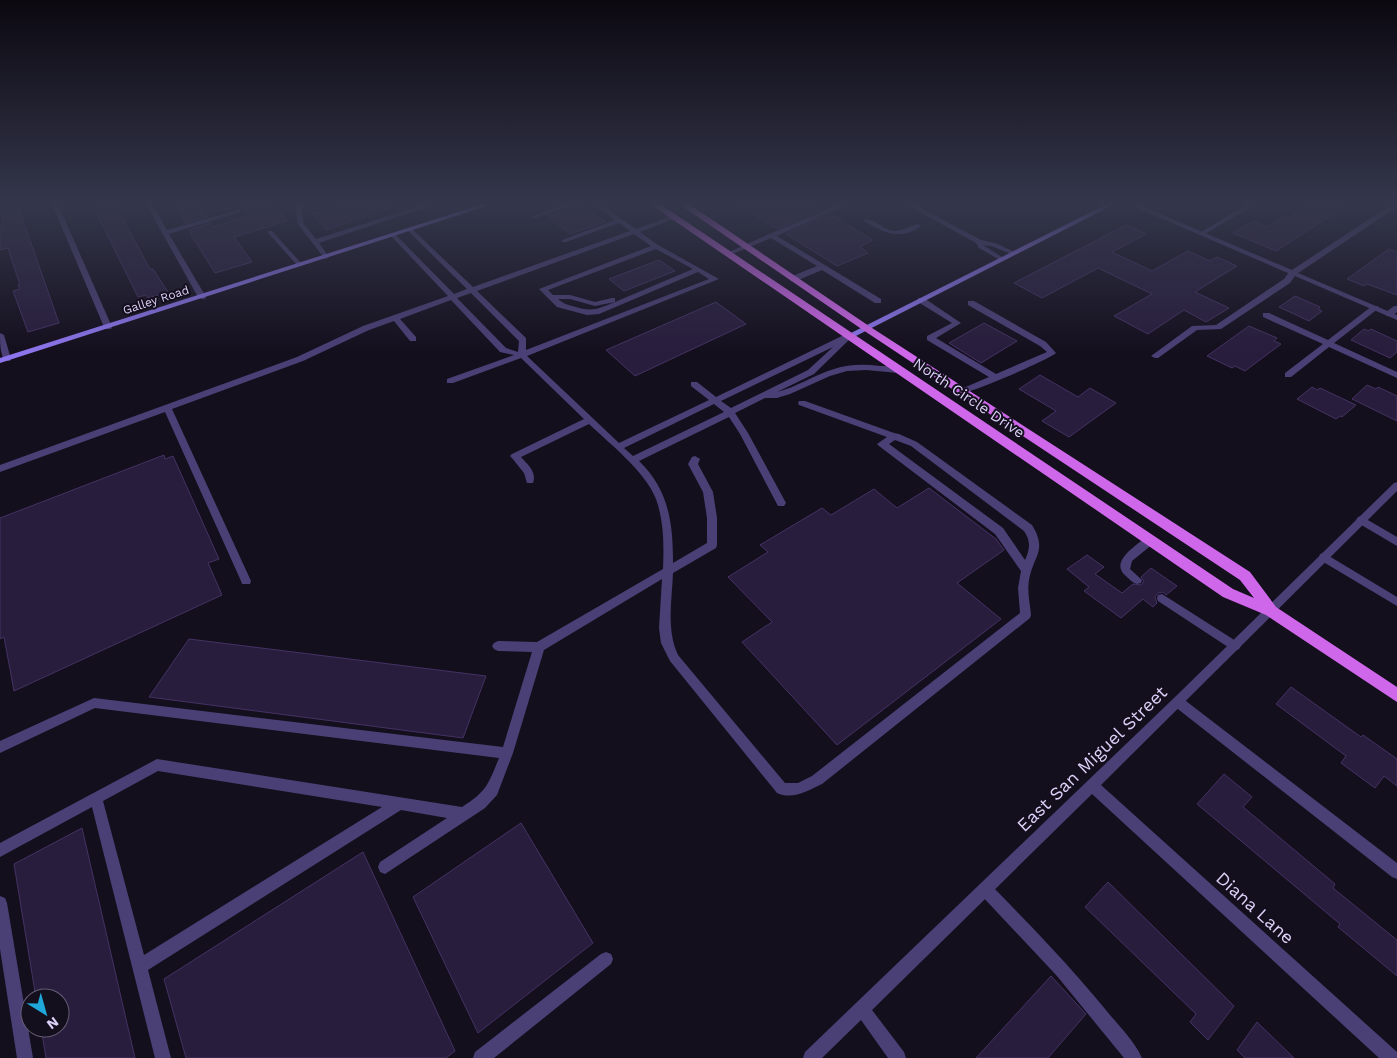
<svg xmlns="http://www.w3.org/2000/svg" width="1397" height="1058" font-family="'Work Sans',sans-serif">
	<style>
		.building { fill: #281d3c; stroke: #453264 }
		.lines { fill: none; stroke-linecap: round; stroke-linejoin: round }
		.service { fill: #4b4076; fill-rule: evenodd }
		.minor { fill: #4b4076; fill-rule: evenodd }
		.secondary { fill: #8c75ec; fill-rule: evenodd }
		.primary { fill: #cf67ea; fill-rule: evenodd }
		.labels { text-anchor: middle; stroke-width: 4; stroke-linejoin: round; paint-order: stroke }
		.far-street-label { font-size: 12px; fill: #dcd1f9; stroke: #140f1d }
		.street-label { font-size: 15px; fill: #dcd1f9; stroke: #140f1d }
		.near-street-label { font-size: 18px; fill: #dcd1f9; stroke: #140f1d }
	</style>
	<rect width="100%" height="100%" fill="#140f1d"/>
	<g class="building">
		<polygon points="92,204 115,204 150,269 153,269 168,292 148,298 146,295 138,297"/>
		<polygon points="174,204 199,204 207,217 185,223"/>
		<polygon points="240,204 273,204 287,221 234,237 252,262 215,273 190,233 191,233 189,230 211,223 213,227 250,216"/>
		<polygon points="347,204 389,204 389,208 326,230 313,214"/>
		<polygon points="582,204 605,222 570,234 548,216"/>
		<polygon points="735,204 813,204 822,210 777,229"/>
		<polygon points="1311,204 1349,204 1276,251 1233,233 1254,221 1267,227 1285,216 1288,218"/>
		<polygon points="19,209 59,323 28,332 13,291 20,289 18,285 20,285 8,248 0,250 0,226 4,225 1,214"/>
		<polygon points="830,214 873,240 860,247 868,253 837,266 786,234"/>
		<polygon points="1126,225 1146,234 1112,252 1152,271 1188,251 1210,261 1217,257 1237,266 1195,292 1229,308 1206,322 1184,310 1148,334 1114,316 1152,294 1098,268 1042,298 1014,283"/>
		<polygon points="1389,249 1397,252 1397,295 1367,284 1364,286 1347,279"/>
		<polygon points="659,260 675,271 624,291 609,279"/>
		<polygon points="1295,296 1320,307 1318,309 1322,311 1309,321 1279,307"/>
		<polygon points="716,302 746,324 635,376 606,350"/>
		<polygon points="984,323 1017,341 981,363 949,343"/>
		<polygon points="1249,326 1277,338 1274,341 1281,344 1245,371 1235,366 1232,368 1207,356"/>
		<polygon points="1364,329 1368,331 1371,329 1397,341 1397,352 1390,358 1351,340"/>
		<polygon points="1040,375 1078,397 1090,388 1116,403 1069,437 1042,421 1056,411 1019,389"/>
		<polygon points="1367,385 1376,389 1378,387 1397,396 1397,421 1352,399"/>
		<polygon points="1312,387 1317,390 1320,388 1356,405 1342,417 1340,416 1336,419 1297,399"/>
		<polygon points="164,455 165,459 173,456 219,559 208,563 222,595 14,691 4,637 0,639 0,518"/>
		<polygon points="929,488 996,539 1004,550 957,583 1001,619 837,745 742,642 772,622 728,577 768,552 760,545 822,508 831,515 874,489 897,508"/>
		<polygon points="1087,555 1104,567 1095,574 1122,593 1133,584 1141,585 1144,581 1141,577 1151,568 1177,586 1166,595 1163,592 1158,593 1155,597 1157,603 1153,607 1143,599 1121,618 1084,591 1089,587 1067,569"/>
		<polygon points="189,639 486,676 463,738 149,697"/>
		<polygon points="1291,687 1361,737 1363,735 1397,759 1397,786 1384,776 1375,788 1341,763 1346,756 1276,704"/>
		<polygon points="1224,774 1252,797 1243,807 1335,884 1333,888 1397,940 1397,976 1338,927 1340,924 1197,804"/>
		<polygon points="521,823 593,943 478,1033 413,897"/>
		<polygon points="82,828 135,1058 46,1058 41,1028 60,1028 60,998 36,998 14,864"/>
		<polygon points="363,852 455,1051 446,1058 186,1058 164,979"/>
		<polygon points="1108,882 1234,1006 1208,1040 1190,1022 1196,1014 1085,907"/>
		<polygon points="1051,976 1086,1014 1048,1058 976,1058"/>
		<polygon points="1257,1022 1294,1058 1245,1058 1237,1050"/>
	</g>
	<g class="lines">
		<g class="service">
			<polygon points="146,204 152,204 167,230 238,210 241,212 169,234 206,297 205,299 202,299 198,297"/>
			<polygon points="298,204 306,204 301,208 304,224 316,239 426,204 436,204 319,243 329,257 326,259 324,258 298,224 295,207"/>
			<polygon points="565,204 575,204 535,218 530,217"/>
			<path d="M593 204H600L636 229 672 216H676V218L640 232 658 245 719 279 527 356 619 443 709 400 691 386V382H697L716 397 846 334H849L853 336 814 374 777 392C797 387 814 375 834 369 849 364 864 364 880 366 887 366 897 366 902 370L898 373 866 370 847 371 830 376 790 394 777 398H765L735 413 748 433 786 503 784 506H778L740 434 729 417 639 461C669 490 673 523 673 563L707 543V518L703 492 688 464 692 457 695 456 700 459 698 464 713 492 717 518V545L716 548 673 573C672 600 666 629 678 655L785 783H798L812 776 1020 613 1018 588 1021 571 995 534 879 446 877 444 887 437 799 405 798 403 799 401H805L894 433 899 434 917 442 1032 525C1048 551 1033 556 1029 580 1027 591 1030 604 1031 615L1030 618 822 784C807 791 793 800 777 793L670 661 661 643 659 628 662 579 544 650 513 753 497 795 485 808 385 874 380 872 378 867 380 862 447 818 401 810 148 970 171 1058H155L92 807 0 857V843L157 759 462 807C487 791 488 785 499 758L95 708 0 753V741L94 698 503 747 532 652 498 651 494 649 492 646 494 643 498 641 537 642 663 569C664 546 664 521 656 499 645 471 611 445 589 424L521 457C528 465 537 472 533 483H527L524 473 512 458 510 456 512 454 584 419 521 358 453 383H447V379L514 355 500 352 451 300 400 319 416 337V341H410L394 321 369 330 303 361 172 409 251 581 250 584H242L241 581 165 412 0 472V465L297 357 363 326 448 296 391 236V234H395L454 294 467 289 408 231V229H412L473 287 630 231 619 223 566 242H562V240L615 220ZM634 234 651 246 539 289 557 307 587 315 599 314 698 272 709 279 526 350V338L477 291ZM656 249 693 269 615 302V298H612L595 302 570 295H553L548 290ZM471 293 519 341 518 352 506 348 457 298ZM558 299H570L595 306 615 302C595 310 593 312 572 306 567 305 563 303 558 299ZM833 347 808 370 731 408 721 401ZM714 404 724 412 633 456 624 448ZM895 440 911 446 1024 531C1031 541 1030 549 1025 560L1003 528 889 444ZM158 771 382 807 144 955 103 801Z"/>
			<polygon points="840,204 849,204 777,236 881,299 881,303 875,303 822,270 796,281 790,281 790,277 817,266 771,238 730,255 725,254 769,234"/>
			<polygon points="905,204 913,204 981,240 995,243 1017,253 1014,255 991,246 983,245 1005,259 1000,260 979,248 976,243"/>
			<polygon points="1248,204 1256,204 1203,235 1198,234"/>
			<path d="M864 219C875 218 883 230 894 231 902 231 910 226 918 224L921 226C900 241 884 233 864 221Z"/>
			<polygon points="268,231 272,231 302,264 302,266 298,266 268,233"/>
			<polygon points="1290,271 1297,273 1290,283 1221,329 1197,330 1158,358 1155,358 1151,356 1192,326 1216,325 1284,279"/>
			<path d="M918 298H924L961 323 936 338 996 374 1047 352 1040 346 968 305V301H974L1046 342 1056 353C1048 360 969 394 961 393V389L989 377 927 340V336L952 323 918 302Z"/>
			<polygon points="1372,306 1378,306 1379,308 1334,343 1397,372 1397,378 1329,347 1291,377 1285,377 1285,373 1323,344 1263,317 1263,313 1269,313 1328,340"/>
			<polygon points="1394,306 1397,306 1397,312 1392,316 1386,316 1386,312"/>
			<path d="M0 333 4 335 11 359 10 361H4C0 351 0 343 0 333Z"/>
			<polygon points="1361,516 1397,537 1397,546 1358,523 1356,520 1358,517"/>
			<path d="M1150 536 1154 537 1155 540 1154 543 1132 561 1130 569 1142 580 1141 583 1137 584C1133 583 1130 580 1127 577 1108 562 1135 547 1146 537Z"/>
			<polygon points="1324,553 1397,597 1397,606 1320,560 1319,557 1320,554"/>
			<polygon points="1162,594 1239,643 1241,646 1239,649 1235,651 1231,649 1158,601 1157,598 1158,595"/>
			<polygon points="1178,697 1182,698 1397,863 1397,879 1392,877 1174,706 1172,702 1174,698"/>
			<path d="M985 882 990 884C1031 926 1073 969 1110 1015 1121 1028 1135 1042 1142 1058H1124L1057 976 980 894 978 889 980 884Z"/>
			<polygon points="0,896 5,898 7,903 33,1058 17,1058 0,949"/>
			<polygon points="606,952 611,954 613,959 611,964 494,1058 473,1058 475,1052 601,954"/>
		</g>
		<g class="minor">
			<polygon points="52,204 58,204 112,327 111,329 105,329 104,327"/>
			<polygon points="1128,204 1137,204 1292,270 1392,204 1397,204 1397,207 1298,273 1397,315 1397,320"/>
			<polygon points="1397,482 1397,491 1101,785 1397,1052 1397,1058 1379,1058 1092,794 872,1010 904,1052 906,1058 888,1058 861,1020 822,1058 803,1058 805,1052 856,1003 1174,698 1394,483"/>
		</g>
		<g class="secondary">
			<polygon points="483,204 493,204 0,363 0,358"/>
			<polygon points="1107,204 1115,204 852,338 849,338 845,336"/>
		</g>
		<polygon class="primary" points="650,204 660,204 1233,589 1254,598 1240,580 863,330 679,204 689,204 869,326 1250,572 1276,607 1397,687 1397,702 1266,615 1223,597"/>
	</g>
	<linearGradient id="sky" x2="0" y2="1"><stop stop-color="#0b0810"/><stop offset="0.58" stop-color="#34374c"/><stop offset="1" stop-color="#34374c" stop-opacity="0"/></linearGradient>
	<rect width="1397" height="352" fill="url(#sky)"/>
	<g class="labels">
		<g class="far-street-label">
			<text transform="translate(156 300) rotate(-18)" y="4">Galley Road</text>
		</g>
		<g class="street-label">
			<text transform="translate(969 398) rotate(34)" y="5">North Circle Drive</text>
		</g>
		<g class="near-street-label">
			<text transform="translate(1092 759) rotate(-44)" y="6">East San Miguel Street</text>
			<text transform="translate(1255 908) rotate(42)" y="6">Diana Lane</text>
		</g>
	</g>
	<g transform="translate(45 1013) rotate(143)"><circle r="24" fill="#140f1d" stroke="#645d75"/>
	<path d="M0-4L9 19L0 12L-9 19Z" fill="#1ea7d8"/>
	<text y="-8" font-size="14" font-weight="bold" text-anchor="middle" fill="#dcd1f9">N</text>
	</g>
</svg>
